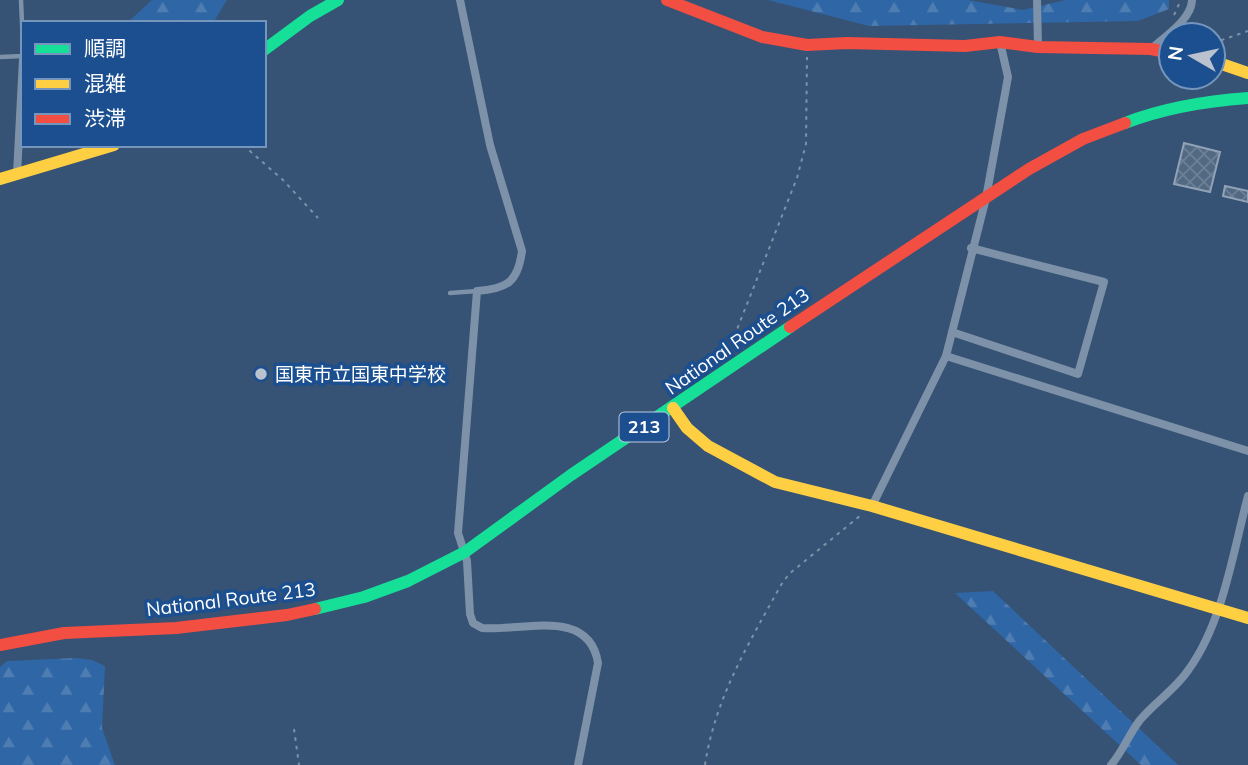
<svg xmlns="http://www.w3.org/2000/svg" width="1248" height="765" font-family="Mulish,'Noto Sans JP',sans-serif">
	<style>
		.forest { fill: url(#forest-firs) }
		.building { fill: url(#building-cross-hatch); stroke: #92a2b6; stroke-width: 2 }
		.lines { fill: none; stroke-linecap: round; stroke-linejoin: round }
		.path { stroke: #7d92a8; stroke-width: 2; stroke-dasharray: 3.5 5; stroke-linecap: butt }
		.lane { stroke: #7d92a8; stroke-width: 4.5 }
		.street { stroke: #7d92a8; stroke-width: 8 }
		.fast { stroke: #16e098; stroke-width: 12 }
		.slow { stroke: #ffcf43; stroke-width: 12 }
		.jam { stroke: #f24e42; stroke-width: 12 }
		.poi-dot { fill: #b9c2ce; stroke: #1b4f8f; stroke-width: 2.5 }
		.labels { text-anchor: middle; stroke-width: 7; stroke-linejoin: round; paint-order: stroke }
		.shield { fill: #1b4f8f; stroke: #bbcadd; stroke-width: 2 }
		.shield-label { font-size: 18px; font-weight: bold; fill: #fff }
		.street-label { font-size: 19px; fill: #fff; stroke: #1b4f8f }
		.poi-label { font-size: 19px; fill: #fff; stroke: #1b4f8f; text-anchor: start }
	</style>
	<defs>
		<pattern id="forest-firs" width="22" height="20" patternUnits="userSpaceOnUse" patternTransform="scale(1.75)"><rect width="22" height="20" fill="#2f66a5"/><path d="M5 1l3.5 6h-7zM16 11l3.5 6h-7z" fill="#4e7db2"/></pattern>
		<pattern id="building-cross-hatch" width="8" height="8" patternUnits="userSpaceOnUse" patternTransform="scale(1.75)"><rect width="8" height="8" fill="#526984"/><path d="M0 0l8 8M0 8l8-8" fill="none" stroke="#6c8096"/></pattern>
	</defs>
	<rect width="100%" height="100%" fill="#365274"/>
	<g class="forest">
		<polygon points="152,0 227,0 213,23 127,23"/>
		<polygon points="768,0 968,0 1023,10 1065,0 1169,0 1169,9 1138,21 869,26"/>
		<polygon points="993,591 1178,765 1141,765 955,593"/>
		<polygon points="76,658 92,660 105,666 102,728 115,765 0,765 0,667 7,661"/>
	</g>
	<g class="building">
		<polygon points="1184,143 1220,152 1210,192 1174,184"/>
		<polygon points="1225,186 1248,191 1248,202 1223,196"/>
	</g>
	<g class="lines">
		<g class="path">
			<polyline points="1174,15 1179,4 1182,2"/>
			<polyline points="1213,43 1248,31"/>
			<polyline points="243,145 283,180 318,218"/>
			<polyline points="728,352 797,178 806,144 807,57"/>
			<polyline points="294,729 299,765"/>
			<path d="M705 765C715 698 749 643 781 585L789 574 861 515"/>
		</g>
		<g class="lane">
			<polyline points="21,0 23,46"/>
			<polyline points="0,57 23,56"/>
			<polyline points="450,293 477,291"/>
		</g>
		<g class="street">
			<path d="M460 0 490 145 522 251C518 282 507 289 477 291L458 533 467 561 470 614 473 623 482 628C520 632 589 606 598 663L578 765"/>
			<polyline points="1037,0 1038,47"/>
			<path d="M1151 49C1164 37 1192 19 1192 0"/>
			<polyline points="17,174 23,59"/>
			<polyline points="952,332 1078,374 1104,282 971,248"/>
			<polyline points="946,356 1248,451"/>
			<polyline points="872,506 946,356 986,198 1008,77 1000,42"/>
			<path d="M1111 765C1123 751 1129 734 1140 720 1155 702 1176 689 1189 669 1223 622 1233 552 1248 496"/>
		</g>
		<g class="fast">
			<polyline points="264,50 310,16 338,0"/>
			<path d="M1125 123C1164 108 1206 101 1248 98"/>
			<polyline points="315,609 364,597 408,581 465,552 571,475 790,327"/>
		</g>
		<g class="slow">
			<polyline points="1213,61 1248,73"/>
			<polyline points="0,179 114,145"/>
			<polyline points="673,408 687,428 708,446 775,482 872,506 1248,618"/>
		</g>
		<g class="jam">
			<polyline points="667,0 762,37 807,45 847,43 965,46 1000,42 1038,47 1151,49 1171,53"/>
			<polyline points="790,327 1029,169 1083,139 1125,123"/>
			<polyline points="0,645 64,633 176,628 287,615 315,609"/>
		</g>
	</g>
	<circle class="poi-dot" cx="261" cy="374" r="7"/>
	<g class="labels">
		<rect class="shield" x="619.5" y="412.5" width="49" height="29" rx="5"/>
		<g class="shield-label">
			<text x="644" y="433">213</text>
		</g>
		<g class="street-label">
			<text transform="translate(737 341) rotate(-35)" y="7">National Route 213</text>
			<text transform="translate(231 599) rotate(-7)" y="7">National Route 213</text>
		</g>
		<g class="poi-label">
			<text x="275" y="381">国東市立国東中学校</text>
		</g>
	</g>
	<rect x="21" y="21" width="245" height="126" fill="#1b4f8f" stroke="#7695bc" stroke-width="2"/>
	<rect x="35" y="44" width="35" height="10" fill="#16e098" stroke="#7695bc" stroke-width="2"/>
	<text x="84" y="56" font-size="21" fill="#ffffff">順調</text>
	<rect x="35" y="79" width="35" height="10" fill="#ffcf43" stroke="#7695bc" stroke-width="2"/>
	<text x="84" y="91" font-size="21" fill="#ffffff">混雑</text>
	<rect x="35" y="114" width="35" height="10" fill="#f24e42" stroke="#7695bc" stroke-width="2"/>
	<text x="84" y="126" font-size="21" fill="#ffffff">渋滞</text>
	<g transform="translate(1192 56) rotate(279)"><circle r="33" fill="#1b4f8f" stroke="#7695bc" stroke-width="2"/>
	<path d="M0-5L12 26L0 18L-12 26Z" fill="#b9c2ce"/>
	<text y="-10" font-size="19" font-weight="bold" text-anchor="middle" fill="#ffffff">N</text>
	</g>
</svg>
